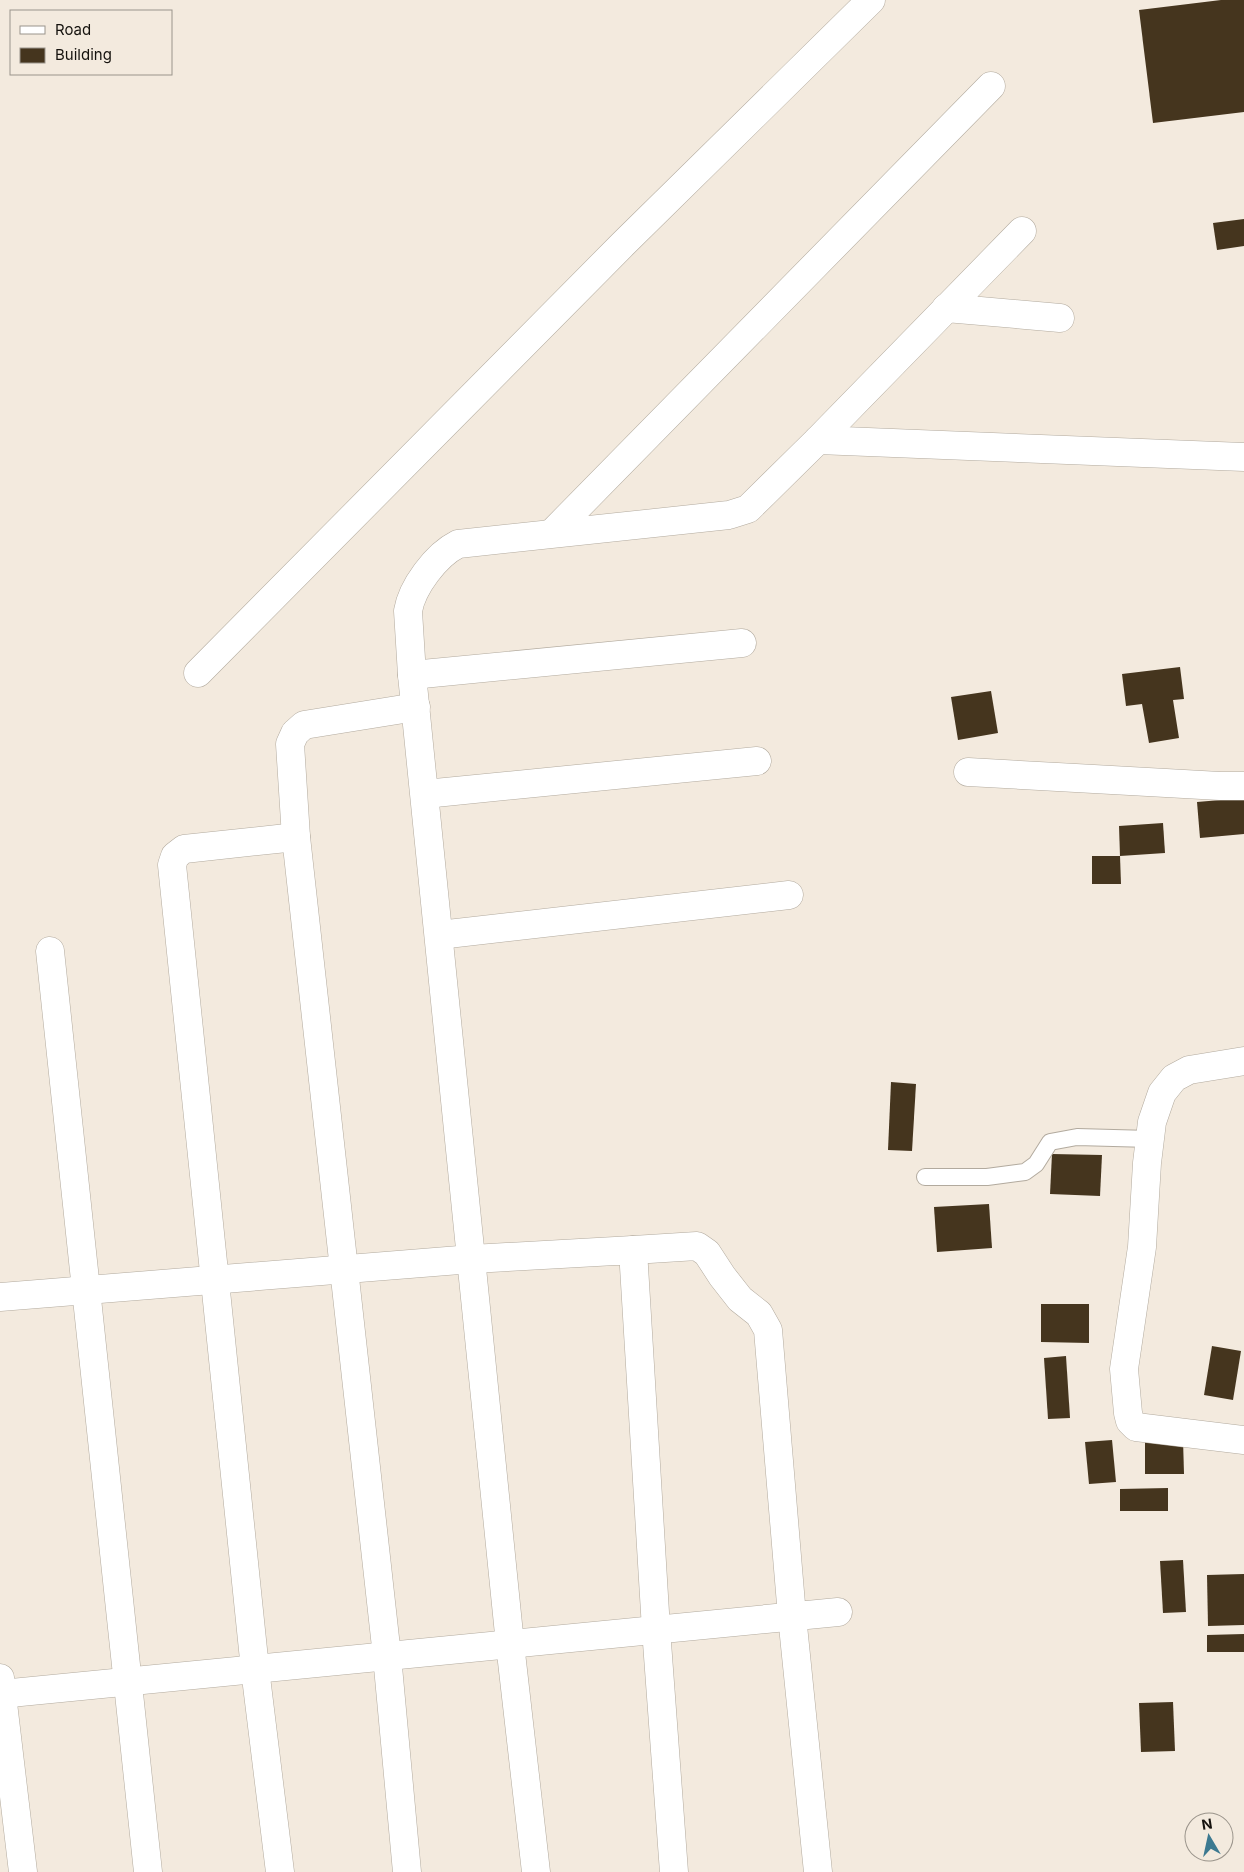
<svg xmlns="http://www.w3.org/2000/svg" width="1244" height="1872" font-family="Inter,sans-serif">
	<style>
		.building { fill: #45351e }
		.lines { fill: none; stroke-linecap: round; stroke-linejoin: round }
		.lane-casing { stroke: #b2aa9e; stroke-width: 18 }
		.street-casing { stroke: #b2aa9e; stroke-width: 29 }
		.lane { stroke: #fff; stroke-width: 16 }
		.street { stroke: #fff; stroke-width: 28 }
	</style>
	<rect width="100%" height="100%" fill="#f3eade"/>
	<g class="building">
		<polygon points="1221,0 1244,0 1244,112 1153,123 1139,10"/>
		<polygon points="1244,219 1244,246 1217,250 1213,223"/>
		<polygon points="1180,667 1184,699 1173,700 1179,738 1149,743 1142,704 1126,706 1122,674"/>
		<polygon points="991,691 998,733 958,740 951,697"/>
		<polygon points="1244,798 1244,834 1200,838 1197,802"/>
		<polygon points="1163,823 1165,853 1120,856 1119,826"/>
		<polygon points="1092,856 1120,856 1121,884 1092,884"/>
		<polygon points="891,1082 916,1084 912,1151 888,1150"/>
		<polygon points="1052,1154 1102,1155 1100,1196 1050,1194"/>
		<polygon points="989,1204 992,1248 937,1252 934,1207"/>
		<polygon points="1041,1304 1089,1304 1089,1343 1041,1342"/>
		<polygon points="1212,1346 1241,1351 1233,1400 1204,1395"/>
		<polygon points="1066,1356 1070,1418 1048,1419 1044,1358"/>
		<polygon points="1183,1439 1184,1474 1145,1474 1145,1440"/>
		<polygon points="1112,1440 1116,1482 1089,1484 1085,1442"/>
		<polygon points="1168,1488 1168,1511 1120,1511 1120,1489"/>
		<polygon points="1183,1560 1186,1612 1163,1613 1160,1561"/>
		<polygon points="1244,1574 1244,1625 1208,1626 1207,1575"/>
		<polygon points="1244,1634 1244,1652 1207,1652 1207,1635"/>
		<polygon points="1173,1702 1175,1751 1141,1752 1139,1703"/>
	</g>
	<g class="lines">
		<g class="lane-casing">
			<polyline id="lane" points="925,1177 987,1177 1025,1172 1036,1164 1050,1142 1077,1137 1150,1139"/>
		</g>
		<g class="street-casing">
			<g id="street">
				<polyline points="946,308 1060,318"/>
				<polyline points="818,440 1244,457"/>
				<polyline points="552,533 991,86"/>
				<polyline points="198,673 623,244 871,0"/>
				<polyline points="412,675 742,643"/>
				<polyline points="968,772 1220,786 1244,786"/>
				<polyline points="425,794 757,761"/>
				<polyline points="439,935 789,895"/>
				<polyline points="50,951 148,1872"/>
				<polyline points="1244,1061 1189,1070 1174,1078 1162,1093 1152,1122 1147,1163 1142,1247 1124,1369 1128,1413 1130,1421 1136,1427 1244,1440"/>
				<polyline points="633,1250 697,1246 707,1253 722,1276 740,1299 759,1314 768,1330 792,1616 818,1872"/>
				<polyline points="0,1297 472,1259 633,1250 656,1629 674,1872"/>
				<polyline points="0,1678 23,1872"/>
				<polyline points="0,1694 838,1612"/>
				<polyline points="280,1872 255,1669 172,865 175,856 184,849 296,837"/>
				<polyline points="407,1872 387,1656 296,837 290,744 295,733 304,725 416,707"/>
				<path d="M536 1872 510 1644 412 675 408 611C412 587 436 555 458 544L729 515 748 509 818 440 1022 231"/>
			</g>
		</g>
		<use href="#lane" class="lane"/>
		<use href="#street" class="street"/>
	</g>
	<rect x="10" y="10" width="162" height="65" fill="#f3eade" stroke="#9a948b"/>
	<rect x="20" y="26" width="25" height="8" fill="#ffffff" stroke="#9a948b"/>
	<text x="55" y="35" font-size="15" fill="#15120e">Road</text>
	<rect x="20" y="48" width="25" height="15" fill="#45351e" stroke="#9a948b"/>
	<text x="55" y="60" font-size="15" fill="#15120e">Building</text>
	<g transform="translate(1209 1837) rotate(351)"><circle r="24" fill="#f3eade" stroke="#9a948b"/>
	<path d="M0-4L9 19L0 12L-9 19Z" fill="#3c7990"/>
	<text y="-8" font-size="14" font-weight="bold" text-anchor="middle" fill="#15120e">N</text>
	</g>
</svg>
